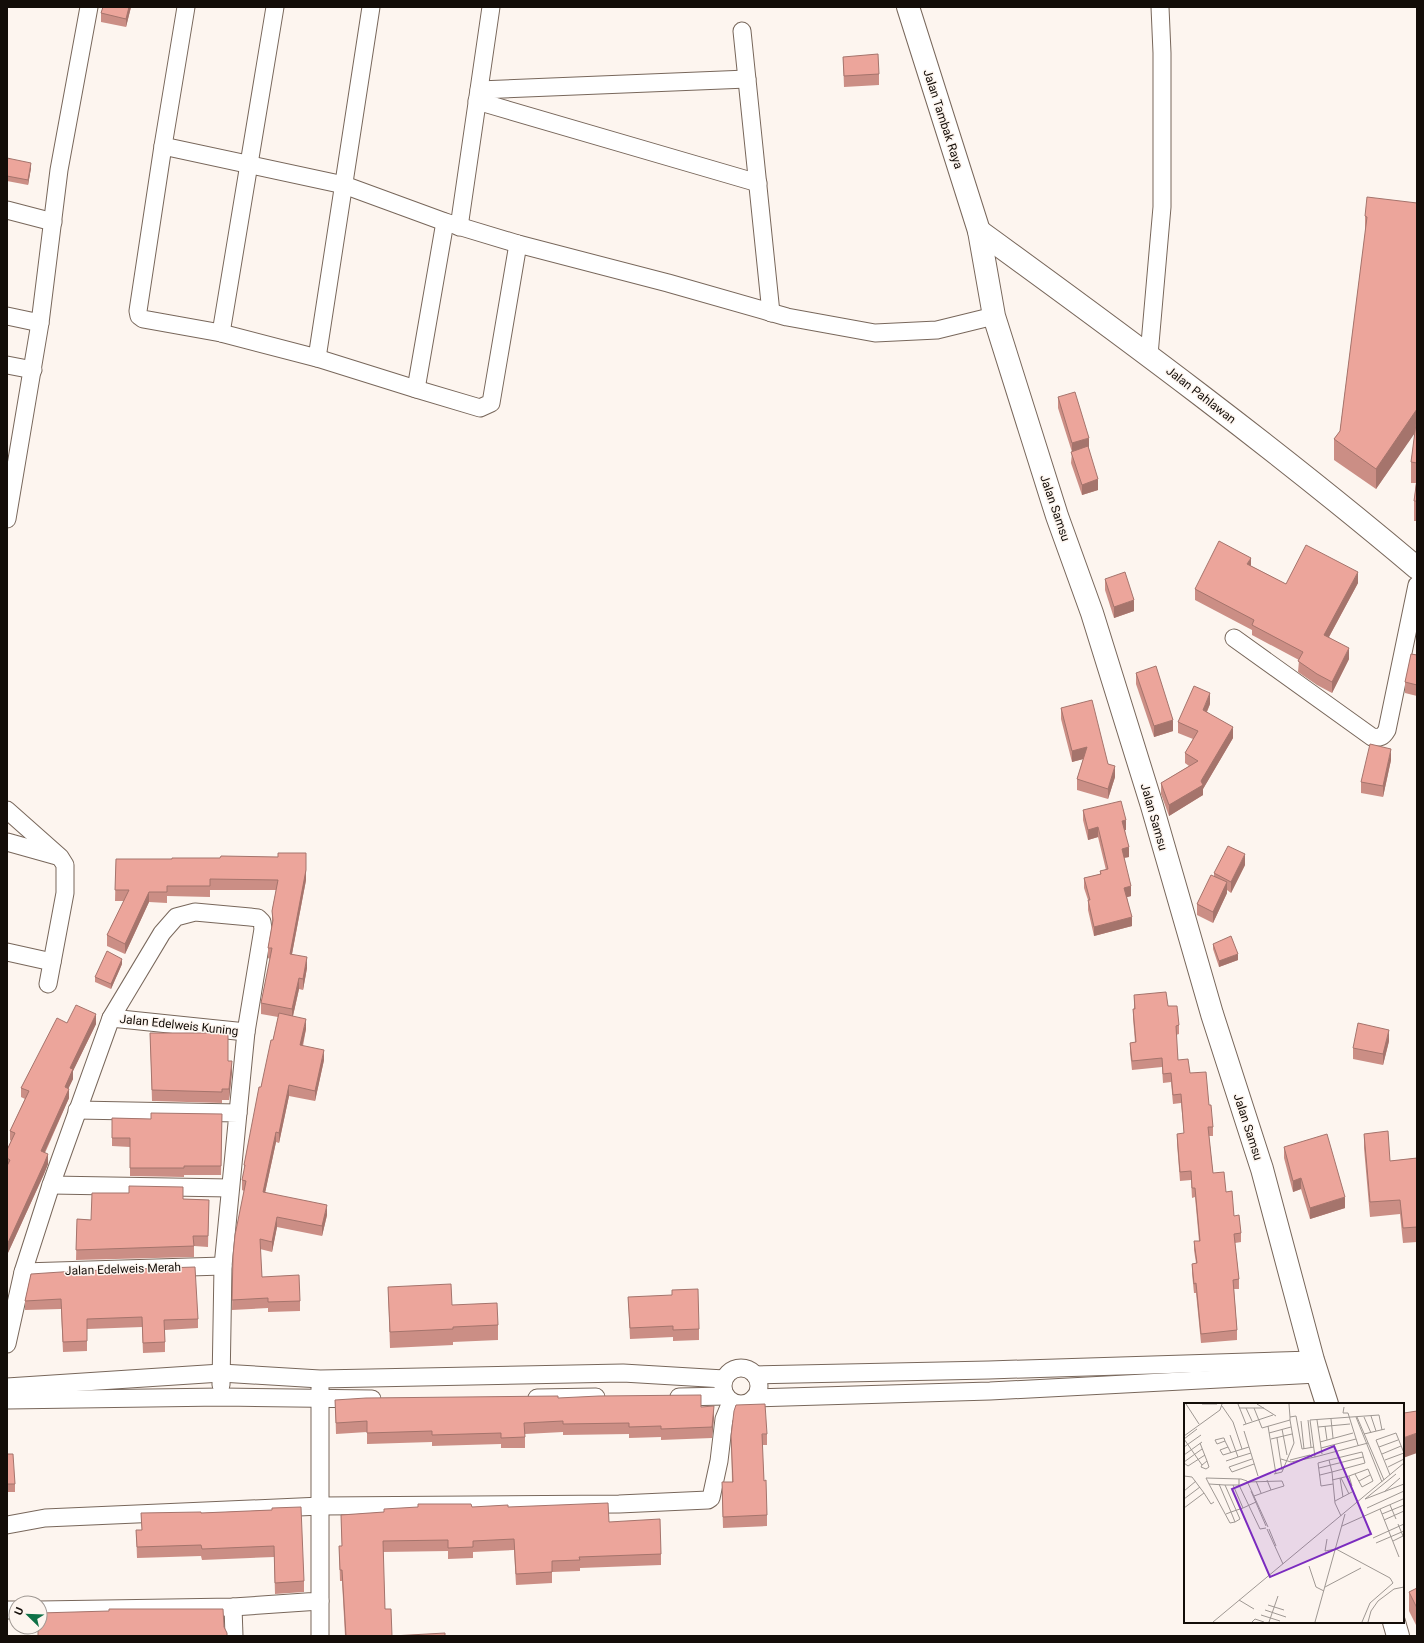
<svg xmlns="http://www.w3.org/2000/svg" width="1424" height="1643" font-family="Roboto,sans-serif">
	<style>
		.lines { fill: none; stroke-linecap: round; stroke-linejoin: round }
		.street-casing { stroke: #78675b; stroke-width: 19 }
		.secondary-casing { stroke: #78675b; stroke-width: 24 }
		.street { stroke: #fff; stroke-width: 17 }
		.secondary { stroke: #fff; stroke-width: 22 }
		.wall { fill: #cb8e85 }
		.shaded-wall { fill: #a5746c }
		.building { fill: #eca59b; stroke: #a5746c }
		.labels { text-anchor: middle; stroke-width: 3; stroke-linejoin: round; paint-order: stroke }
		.street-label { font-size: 12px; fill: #130d08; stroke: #fdf5ef }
		.inset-road { fill: none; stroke: #9f9893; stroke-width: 1 }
		.view { fill: #7b2cbf; fill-opacity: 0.15; stroke: #7b2cbf; stroke-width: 2 }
		.inset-edge { fill: none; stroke: #130d08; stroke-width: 2 }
	</style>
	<rect width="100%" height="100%" fill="#fdf5ef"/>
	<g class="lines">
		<g class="street-casing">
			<g id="street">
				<polyline points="186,7 163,146 344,185 445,222 518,244 668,283 787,317 875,333 937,330 994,316"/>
				<polyline points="742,31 771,313"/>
				<polyline points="479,90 747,79"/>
				<polyline points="477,101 758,183"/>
				<polyline points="163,146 138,311 139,316 143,319 221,333 317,358 416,389 480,408 491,403 518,244"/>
				<polyline points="7,210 53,222"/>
				<polyline points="459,227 491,7"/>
				<polyline points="7,316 40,323 59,170 89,7"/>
				<polyline points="221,333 275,7"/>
				<polyline points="1149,355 1162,207 1162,53 1160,7"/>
				<polyline points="317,358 371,7"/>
				<polyline points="7,365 33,370"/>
				<polyline points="416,389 445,222"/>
				<polyline points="7,519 40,323"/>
				<path d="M1234 638 1372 737C1380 738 1383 737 1387 730L1417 585"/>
				<polyline points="7,810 60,857 65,865 65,893 48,984"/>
				<polyline points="7,842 57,856"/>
				<polyline points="7,952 52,962"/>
				<polyline points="111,1018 246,1032"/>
				<polyline points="77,1110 238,1113 223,1266 221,1385"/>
				<polyline points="51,1185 230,1188"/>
				<polyline points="23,1272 223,1266"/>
				<polyline points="7,1344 23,1272 51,1185 111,1018 162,933 176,917 195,912 250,917 258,918 262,922 263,929 246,1032 238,1113"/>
				<circle cx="741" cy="1386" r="18"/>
				<polyline points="755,1375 989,1370 1313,1360"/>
				<polyline points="7,1387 221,1373 320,1379 623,1373 724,1379"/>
				<polyline points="679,1397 726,1396"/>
				<polyline points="537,1398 596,1397"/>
				<polyline points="754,1398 990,1391 1317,1374"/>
				<polyline points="7,1400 222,1397 372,1399"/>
				<polyline points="7,1525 45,1518 321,1506 619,1504 708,1500 711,1498 719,1461 724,1419 731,1402"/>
				<polyline points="233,1607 234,1636"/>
				<polyline points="7,1610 16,1610"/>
				<polyline points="40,1610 233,1607 320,1601 320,1388"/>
				<polyline points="320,1636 320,1601"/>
			</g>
		</g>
		<g class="secondary-casing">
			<g id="secondary">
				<polyline points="908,7 979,231 994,316 1057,516 1092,613 1152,806 1212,1014 1262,1169 1313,1360 1327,1404"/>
				<path d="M979 231C1128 339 1276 449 1417 568"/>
				<polyline points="1394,1622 1398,1636"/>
			</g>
		</g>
		<use href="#street" class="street"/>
		<use href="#secondary" class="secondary"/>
	</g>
	<g class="wall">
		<polygon points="103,7 131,7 126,27 101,22 101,13"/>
		<polygon points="843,57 879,74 879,85 844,87"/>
		<polygon points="7,158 31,168 28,185 7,181"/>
		<polygon points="1417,203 1417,521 1414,521 1414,501 1416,483 1411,483 1411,462 1415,432 1376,489 1334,460 1334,439 1340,431 1365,235 1365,216"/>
		<polygon points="1058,397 1089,449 1098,490 1082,495 1071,463 1072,452 1058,408"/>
		<polygon points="1251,566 1286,584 1358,583 1329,637 1349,659 1332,693 1317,685 1298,672 1299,660 1252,635 1252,630 1195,600 1195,589"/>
		<polygon points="1105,579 1134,611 1114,618 1105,590"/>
		<polygon points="1417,655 1417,696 1405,693 1405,682"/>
		<polygon points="1136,673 1173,731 1154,737 1136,684"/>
		<polygon points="1210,704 1207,712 1233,738 1203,789 1203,795 1169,816 1161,794 1161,783 1189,766 1185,763 1185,753 1193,739 1178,733 1178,722"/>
		<polygon points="1061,708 1108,764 1115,777 1108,799 1077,790 1077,779 1083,759 1072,762 1061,719"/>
		<polygon points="1391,760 1383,797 1361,793 1361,782"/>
		<polygon points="1083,810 1126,830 1125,830 1129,857 1124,858 1131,896 1127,897 1132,926 1094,936 1088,910 1088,900 1084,888 1084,878 1100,874 1100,871 1106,870 1098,837 1088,840 1083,820"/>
		<polygon points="116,859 306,880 292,954 307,968 303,990 299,989 293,1016 306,1029 303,1046 324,1060 315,1101 289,1096 279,1143 276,1142 265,1193 327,1215 322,1236 277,1227 272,1252 260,1249 262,1277 300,1301 300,1311 268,1312 268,1308 232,1310 233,1256 244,1191 242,1190 242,1180 244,1172 244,1165 261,1087 273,1040 278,1017 261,1014 261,1003 270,959 268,958 268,948 272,924 272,911 276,890 210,890 210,897 167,896 167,903 149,902 125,954 107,946 107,935 124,901 115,901"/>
		<polygon points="1245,865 1231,893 1227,890 1227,893 1213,923 1197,915 1197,904 1214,876 1214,873"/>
		<polygon points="1213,944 1238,960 1219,967 1213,949"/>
		<polygon points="122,964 111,989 95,982 95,977"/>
		<polygon points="1134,995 1168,1006 1179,1025 1179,1034 1176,1035 1178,1060 1190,1073 1209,1105 1213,1127 1213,1136 1209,1136 1213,1173 1226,1192 1234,1216 1241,1233 1241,1242 1235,1243 1239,1279 1239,1289 1234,1289 1237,1330 1237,1340 1201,1343 1196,1293 1194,1293 1192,1273 1192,1264 1196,1263 1194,1250 1194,1241 1199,1241 1195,1197 1192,1198 1191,1180 1180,1181 1177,1144 1177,1134 1184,1134 1181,1103 1173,1104 1171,1082 1163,1083 1162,1067 1132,1070 1130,1052 1130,1043 1135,1042 1133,1018 1133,1009 1134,1009"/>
		<polygon points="67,1023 96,1024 73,1071 73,1079 68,1088 69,1098 45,1153 48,1164 44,1174 7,1255 7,1150 11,1141 10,1140 10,1131 25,1099 21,1097 21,1088"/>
		<polygon points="150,1033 228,1061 232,1072 229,1100 222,1100 222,1103 152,1101"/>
		<polygon points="1389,1041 1383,1065 1353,1059 1353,1048"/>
		<polygon points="222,1114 221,1175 184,1175 184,1177 130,1176 130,1147 112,1146 112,1118 151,1119"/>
		<polygon points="1364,1134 1390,1161 1417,1158 1417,1242 1403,1243 1400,1214 1370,1217 1364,1148"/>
		<polygon points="1284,1147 1345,1208 1310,1219 1301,1189 1293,1192 1284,1158"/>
		<polygon points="183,1199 209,1200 208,1247 194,1246 194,1257 76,1260 77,1219 91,1220"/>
		<polygon points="31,1274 198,1319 198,1328 165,1330 165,1352 143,1353 142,1327 87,1329 87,1351 63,1352 61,1309 25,1310 25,1301"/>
		<polygon points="388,1287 452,1305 498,1325 498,1340 453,1342 453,1345 390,1348"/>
		<polygon points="628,1297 699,1329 699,1340 673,1341 673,1337 630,1339"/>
		<polygon points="558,1398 701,1407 714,1417 712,1438 661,1440 661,1437 629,1438 629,1434 563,1435 563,1432 525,1434 525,1448 501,1448 501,1444 432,1446 432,1442 367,1444 367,1432 336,1434 335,1400"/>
		<polygon points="767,1434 767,1445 762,1445 764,1481 767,1515 767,1526 723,1528 722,1493 732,1482 731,1436"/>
		<polygon points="7,1454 15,1484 15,1492 7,1492"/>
		<polygon points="472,1507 508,1507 609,1522 661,1554 661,1565 580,1568 580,1571 552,1572 552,1583 516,1585 514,1550 473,1552 473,1558 448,1559 448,1551 383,1552 385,1609 392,1636 445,1636 345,1636 342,1581 340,1581 339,1546 342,1546 341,1515"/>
		<polygon points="272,1510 304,1581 304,1592 275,1594 274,1557 202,1560 201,1556 137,1558 136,1530 142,1530 141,1513 201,1513"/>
		<polygon points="1417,1588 1417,1627 1409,1611 1409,1592"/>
	</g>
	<g class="shaded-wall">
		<polygon points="129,7 131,7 126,27 126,19"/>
		<polygon points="31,163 31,168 28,185 28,180"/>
		<polygon points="1417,409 1417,430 1376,489 1376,469"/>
		<polygon points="1089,438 1089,449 1072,454 1072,443"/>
		<polygon points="1098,479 1098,490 1082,495 1082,485"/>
		<polygon points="1251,558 1251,569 1247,564"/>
		<polygon points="1358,572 1358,583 1324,646 1324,635"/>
		<polygon points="1134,600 1134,611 1114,618 1114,607"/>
		<polygon points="1349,648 1349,659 1332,693 1332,682"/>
		<polygon points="1210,693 1210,704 1203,720 1203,710"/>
		<polygon points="1173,720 1173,731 1154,737 1154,726"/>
		<polygon points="1233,727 1233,738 1203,789 1203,795 1169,816 1169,805 1201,781"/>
		<polygon points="1087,747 1087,758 1072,762 1072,751"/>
		<polygon points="1391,749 1391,760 1383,797 1383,786"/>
		<polygon points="1115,766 1115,777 1108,799 1108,789"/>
		<polygon points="1126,820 1126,830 1122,831 1122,821"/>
		<polygon points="1098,827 1098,837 1088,840 1088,830"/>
		<polygon points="1129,847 1129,857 1122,858 1122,849"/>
		<polygon points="306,853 306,880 290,964 290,954"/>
		<polygon points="1245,854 1245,865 1231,893 1231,882"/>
		<polygon points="1227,882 1227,893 1213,923 1213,912"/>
		<polygon points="1131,886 1131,896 1124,898 1124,888"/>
		<polygon points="149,892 149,902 125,954 125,944"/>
		<polygon points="1132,917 1132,926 1094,936 1094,927"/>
		<polygon points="1238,954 1238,960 1219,967 1219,961"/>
		<polygon points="307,957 307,968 303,990 303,979"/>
		<polygon points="122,959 122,964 111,989 111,984"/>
		<polygon points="299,978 299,989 292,1020 292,1009"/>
		<polygon points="96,1014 96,1024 73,1071 73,1079 65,1096 65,1087 70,1068"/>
		<polygon points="306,1019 306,1029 300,1055 300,1045"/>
		<polygon points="1389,1030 1389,1041 1383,1065 1383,1054"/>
		<polygon points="324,1050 324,1060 315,1101 315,1091"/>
		<polygon points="232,1061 232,1072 229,1100 229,1089"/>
		<polygon points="289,1085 289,1096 279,1143 279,1133"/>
		<polygon points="69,1089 69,1098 41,1160 41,1151"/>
		<polygon points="276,1132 276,1142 263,1202 263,1192"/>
		<polygon points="48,1154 48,1164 44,1174 7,1255 7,1245"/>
		<polygon points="1301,1178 1301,1189 1293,1192 1293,1181"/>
		<polygon points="1345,1197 1345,1208 1310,1219 1310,1208"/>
		<polygon points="327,1205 327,1215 322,1236 322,1226"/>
		<polygon points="277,1217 277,1227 272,1252 272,1242"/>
		<polygon points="714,1406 714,1417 712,1438 712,1427"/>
		<polygon points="1417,1433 1417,1453 1403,1458 1403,1438"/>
	</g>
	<g class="building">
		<polygon points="103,7 129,7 126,19 101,13"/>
		<polygon points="878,54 879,74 844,76 843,57"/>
		<polygon points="7,158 31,163 28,180 7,176"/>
		<polygon points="1367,197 1417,203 1417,409 1376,469 1334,439 1340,431 1367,217 1365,216"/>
		<polygon points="1075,392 1089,438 1072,443 1058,397"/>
		<polygon points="1417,416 1417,463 1411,462"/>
		<polygon points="1088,446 1098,479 1082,485 1071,452"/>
		<polygon points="1417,479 1417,501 1414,501"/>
		<polygon points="1219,541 1251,558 1247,564 1286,584 1306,545 1358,572 1324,635 1349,648 1332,682 1317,674 1298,661 1303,652 1252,625 1254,620 1195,589"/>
		<polygon points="1125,572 1134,600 1114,607 1105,579"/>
		<polygon points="1411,654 1417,655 1417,685 1405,682"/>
		<polygon points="1156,666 1173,720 1154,726 1136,673"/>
		<polygon points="1194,686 1210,693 1203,710 1233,727 1201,781 1203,785 1169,805 1161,783 1198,761 1185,753 1198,731 1178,722"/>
		<polygon points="1092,700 1108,764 1115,766 1108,789 1077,779 1087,747 1072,751 1061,708"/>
		<polygon points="1370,744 1391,749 1383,786 1361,782"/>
		<polygon points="1121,801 1126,820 1122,821 1129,847 1122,849 1131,886 1124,888 1132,917 1094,927 1088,900 1090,900 1084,878 1101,874 1100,871 1108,869 1098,827 1088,830 1083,810"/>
		<polygon points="1228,846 1245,854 1231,882 1214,873"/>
		<polygon points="278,853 306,853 306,870 290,954 307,957 303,979 299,978 292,1009 261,1003 272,948 268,948 273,920 272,911 278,880 210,879 210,886 167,886 167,892 149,892 125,944 107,935 129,890 115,890 116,859 172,859 172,858 220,858 221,856 278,857"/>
		<polygon points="1211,875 1227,882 1213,912 1197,904"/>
		<polygon points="1231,936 1238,954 1219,961 1213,944"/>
		<polygon points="107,951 122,959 111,984 95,977"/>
		<polygon points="1166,992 1168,1006 1177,1006 1179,1025 1176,1026 1178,1060 1188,1059 1190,1073 1206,1072 1209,1105 1211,1105 1213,1127 1208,1127 1213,1173 1224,1172 1226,1192 1232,1191 1234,1216 1239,1215 1241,1233 1234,1234 1239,1279 1233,1280 1237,1330 1201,1334 1196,1283 1194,1284 1192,1264 1197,1263 1194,1241 1200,1241 1195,1188 1192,1188 1191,1171 1180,1172 1177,1134 1184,1133 1181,1094 1173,1095 1171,1073 1163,1074 1162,1058 1132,1061 1130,1043 1136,1042 1133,1009 1135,1009 1134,995"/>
		<polygon points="76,1005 96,1014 70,1068 73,1069 65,1087 69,1089 41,1151 48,1154 44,1164 7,1245 7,1166 10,1160 7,1158 7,1150 15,1133 10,1131 29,1091 21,1088 57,1018 67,1023"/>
		<polygon points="279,1013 306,1019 300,1045 324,1050 315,1091 289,1085 279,1133 276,1132 263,1192 327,1205 322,1226 277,1217 272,1242 260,1239 262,1277 299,1275 300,1301 268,1302 268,1298 232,1300 233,1256 235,1235 246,1181 242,1180 245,1165 244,1165 259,1087 261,1087 271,1040 273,1040"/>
		<polygon points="1358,1023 1389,1030 1383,1054 1353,1048"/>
		<polygon points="150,1033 228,1033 228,1061 232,1061 229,1089 222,1089 222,1092 152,1090"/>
		<polygon points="151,1113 222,1114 221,1166 184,1166 184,1168 130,1168 130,1138 112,1138 112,1118 151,1119"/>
		<polygon points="1388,1131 1390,1161 1417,1158 1417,1227 1403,1228 1400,1200 1370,1202 1364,1134"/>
		<polygon points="1327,1134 1345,1197 1310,1208 1301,1178 1293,1181 1284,1147"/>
		<polygon points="129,1186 183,1187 183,1199 209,1200 208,1236 193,1236 194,1246 76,1250 77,1219 91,1220 92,1193 129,1193"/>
		<polygon points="195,1267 198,1319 164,1320 165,1342 143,1343 142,1317 87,1319 87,1341 63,1342 61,1299 25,1301 31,1274 76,1271"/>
		<polygon points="451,1284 452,1305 497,1303 498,1325 453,1327 453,1329 390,1332 388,1287"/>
		<polygon points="698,1289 699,1329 673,1330 673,1326 630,1328 628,1297 672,1295 672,1290"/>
		<polygon points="701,1395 701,1407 714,1406 712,1427 661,1429 661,1426 629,1427 629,1423 563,1424 563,1421 524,1423 525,1437 501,1438 501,1433 432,1435 432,1431 367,1433 367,1421 336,1423 335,1400 366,1398 558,1396 558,1398 599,1396"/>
		<polygon points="765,1404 767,1434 762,1434 764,1481 766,1480 767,1515 723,1517 722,1482 733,1482 731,1436 734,1411 736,1405"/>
		<polygon points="1403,1409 1404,1413 1417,1411 1417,1433 1403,1438"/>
		<polygon points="7,1454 13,1454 15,1484 7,1484"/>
		<polygon points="608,1503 609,1522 660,1519 661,1554 579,1557 580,1560 552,1561 552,1572 516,1574 514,1539 473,1541 473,1547 448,1548 448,1540 383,1541 385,1609 391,1609 392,1636 445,1633 445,1636 346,1636 342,1570 340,1570 339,1546 342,1546 341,1515 384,1512 384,1509 418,1507 418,1504 471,1504 472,1507 508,1505 508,1507"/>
		<polygon points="301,1507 304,1581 275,1583 274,1546 202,1549 201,1545 137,1547 136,1530 142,1530 141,1513 201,1512 201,1513 272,1510 272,1508"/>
		<polygon points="1417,1588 1417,1608 1409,1592"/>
		<polygon points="109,1609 223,1609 224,1627 227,1633 227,1636 38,1636 38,1627 40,1627 40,1613 109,1611"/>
	</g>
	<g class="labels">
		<g class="street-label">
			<text transform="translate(943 119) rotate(72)" y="4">Jalan Tambak Raya</text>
			<text transform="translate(1201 395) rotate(38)" y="4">Jalan Pahlawan</text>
			<text transform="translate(1055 508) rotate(71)" y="4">Jalan Samsu</text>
			<text transform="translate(1154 817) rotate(74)" y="4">Jalan Samsu</text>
			<text transform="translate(179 1025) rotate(6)" y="4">Jalan Edelweis Kuning</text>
			<text transform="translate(1248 1127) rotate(72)" y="4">Jalan Samsu</text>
			<text transform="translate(123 1269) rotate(-2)" y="4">Jalan Edelweis Merah</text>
		</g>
	</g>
	<g transform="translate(1184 1403)">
		<rect width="220" height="220" fill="#fdf5ef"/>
		<path class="inset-road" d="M2 1 15 21M18 1H33M54 1 62 21M73 1 92 13M105 1 106 14M38 3 49 19 58 46M160 4 159 10H164L174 42M55 5H80M62 5 68 18M70 5 78 25 106 17 110 40 98 69 90 71M187 13 192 28M172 14 198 79M173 14 200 77M180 14 187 30M147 16 149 35M106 17V14L112 13 118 46 130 44M124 17 127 44M133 17 138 51M117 18 120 46M59 22 89 12M84 23 92 71M141 23 143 37M134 24 166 21M98 26 103 52M85 30 107 24M180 31 201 26M46 32 54 54 67 50M0 33 36 7 38 1M93 35 98 67M0 36 18 62 23 58 16 40M0 36 13 26M87 36 108 31M41 38 33 41 31 37 39 35H40L41 38 44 44M136 39 169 30M184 40 131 54 126 17 195 12 198 27M0 44 17 32M65 44 74 73M195 44 214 37M137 45 172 36M47 50 44 44 36 47 39 52 65 44 60 28M198 51 217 43M0 52 18 39M68 56 45 64 48 69 70 61M97 56 107 59 131 54M106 57 126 52 128 54M145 57 134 60 137 83 149 81M201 57 220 50M42 58 54 54M0 59 18 46M0 60 4 63 21 52M18 62 17 64 22 66 25 64 23 58M204 64 220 56M135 65 179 54M212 71 181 96 220 81M136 72 148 69 181 60 178 49 145 57 148 69 151 100 157 113M206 72 192 37 212 30 220 50M0 73 8 74 20 90M165 73 184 66 189 78 178 84 171 71M156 75 159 94M157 75 165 91M55 76V82H41L25 81 22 75 57 76 63 78 84 124M148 77 165 73 168 83M72 78 77 90M175 78 186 72M64 79 98 78 100 83 87 87M25 81 46 120 51 119M35 81 47 109 59 105M41 82 56 116 51 119 47 109 42 111M49 82 59 105 72 99M55 82 76 126 82 125M0 88 12 78M67 88 82 123M200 89 216 75M70 93 87 87 83 77M0 96 16 84M151 98 168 89M206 102 212 116M0 105 20 90 27 101 30 99M183 105 220 88M196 106 219 96M198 111 220 102M200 117 220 108M158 123 196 106 215 154M83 126 99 161M85 126 92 143M189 135 220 121M143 136 141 148 152 146 206 175 209 180 186 200 178 219M209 138 219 133 214 121M192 140 220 128M125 163 132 184 140 188M141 184 177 165M55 197 70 206M84 202 100 207M81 207 102 214M77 212 96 218M29 219 220 60M68 219 71 216 80 219M85 219 94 193M131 219 161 111M184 219 187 208 194 198 210 186 220 184"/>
		<path class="view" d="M150 43 187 131 86 174 48 86Z"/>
		<rect width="220" height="220" class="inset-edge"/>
	</g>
	<rect width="1424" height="1643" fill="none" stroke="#130d08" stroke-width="16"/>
	<g transform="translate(28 1615) rotate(293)"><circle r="19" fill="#fdf5ef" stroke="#9f9893"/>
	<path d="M0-3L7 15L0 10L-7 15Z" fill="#0f7147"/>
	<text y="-6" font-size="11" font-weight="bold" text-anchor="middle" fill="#130d08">U</text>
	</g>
</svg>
